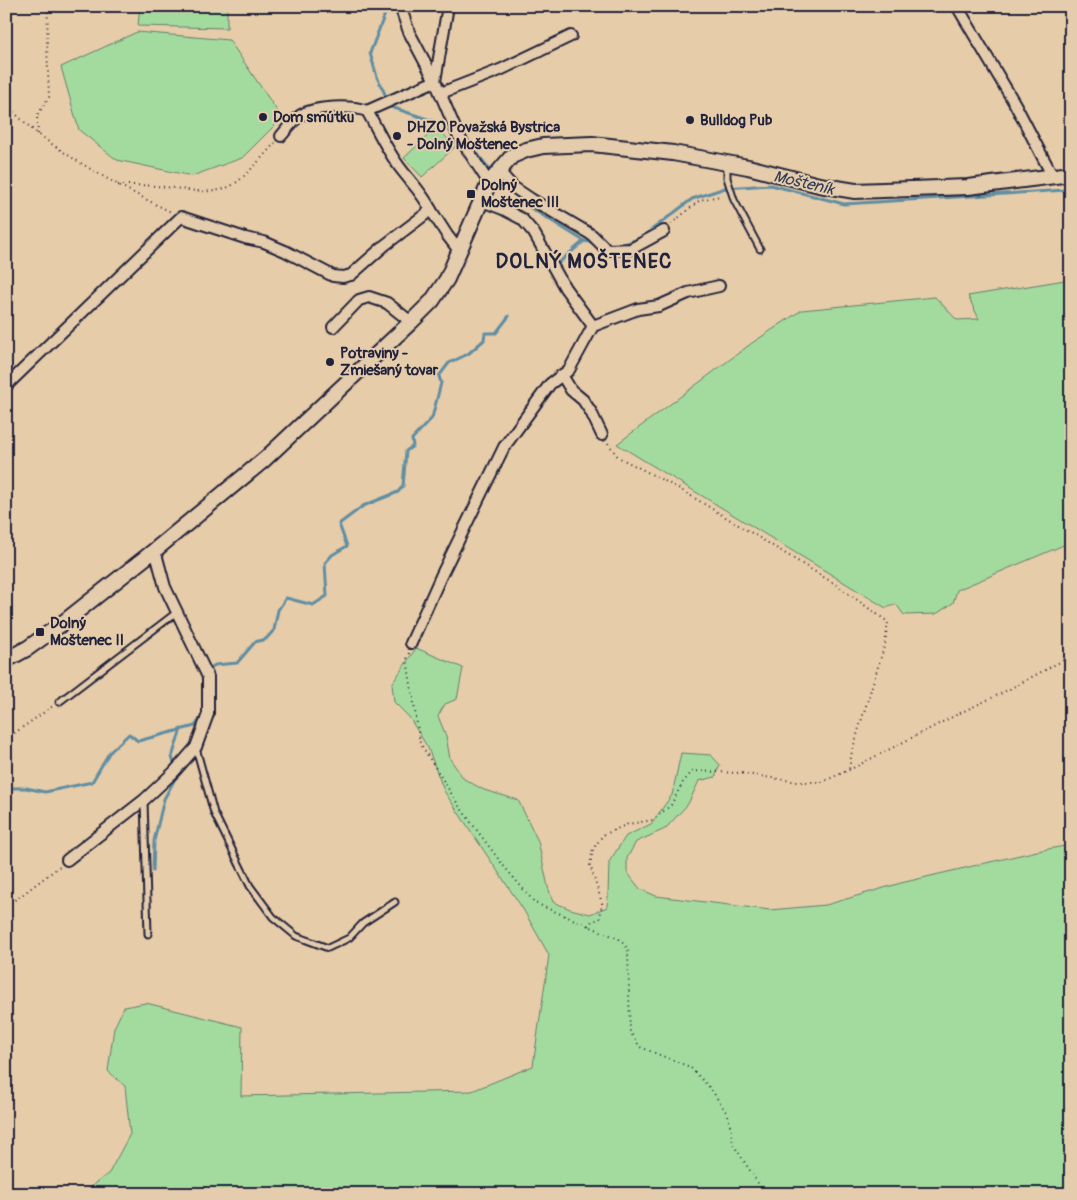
<svg xmlns="http://www.w3.org/2000/svg" width="1077" height="1200" font-family="Pangolin,sans-serif">
	<style>
		.green { fill: #a3db9f; stroke: #627e6d }
		.lines { fill: none; stroke-linecap: round; stroke-linejoin: round }
		.stream { stroke: #608ea3; stroke-width: 3 }
		.lane-casing { stroke: #22223b; stroke-width: 9 }
		.street-casing { stroke: #22223b; stroke-width: 14 }
		.secondary-casing { stroke: #22223b; stroke-width: 18 }
		.path { stroke: #22223b; stroke-width: 2; stroke-dasharray: 1 4; stroke-linecap: butt }
		.lane { stroke: #e4ccad; stroke-width: 5 }
		.street { stroke: #e4ccad; stroke-width: 10 }
		.secondary { stroke: #e4ccad; stroke-width: 14 }
		.poi-dot { fill: #22223b; stroke: #e4ccad; stroke-width: 2 }
		.labels { text-anchor: middle; stroke-width: 4; stroke-linejoin: round; paint-order: stroke }
		.poi-label { font-size: 15px; font-weight: bold; fill: #22223b; stroke: #e4ccad; text-anchor: start }
		.water-label { font-size: 16px; font-style: italic; fill: #313d55; stroke: #e4ccad }
		.district-label { font-size: 20px; font-weight: bold; letter-spacing: 1px; fill: #22223b; stroke: #e4ccad }
	</style>
	<rect width="100%" height="100%" fill="#e6cca8"/>
	<filter id="ink" filterUnits="userSpaceOnUse"><feTurbulence type="fractalNoise" baseFrequency=".02" numOctaves="2"/><feDisplacementMap in="SourceGraphic" scale="10" xChannelSelector="R" yChannelSelector="G"/><feConvolveMatrix kernelMatrix="1 2 1 2 8 2 1 2 1" color-interpolation-filters="sRGB"/></filter>
	<g filter="url(#ink)">
		<g class="green">
			<polygon points="140,6 227,6 227,28 138,26"/>
			<polygon points="137,32 229,40 282,118 242,158 192,176 117,160 79,130 61,67"/>
			<polygon points="437,127 455,147 422,177 404,158"/>
			<polygon points="1071,279 1071,542 957,590 953,603 936,614 904,615 896,604 886,608 617,444 752,343 802,310 935,297 957,320 979,319 968,296"/>
			<polygon points="416,648 463,668 457,699 445,704 438,716 446,736 450,759 464,779 484,790 518,800 538,841 548,887 553,902 570,909 590,914 607,907 608,896 609,862 626,836 651,824 672,795 681,753 711,755 720,765 715,777 699,781 688,804 665,829 636,842 627,858 627,872 640,889 656,896 770,910 826,905 901,883 1037,851 1071,845 1071,1194 82,1194 109,1173 130,1134 125,1086 108,1071 114,1028 124,1007 146,1003 242,1027 241,1096 472,1091 533,1066 549,955 523,909 444,791 428,748 409,717 394,702 392,684"/>
		</g>
		<g class="lines">
			<g class="stream">
				<polyline points="388,6 370,53 377,77 391,107 445,125 452,128"/>
				<polyline points="466,139 493,174"/>
				<polyline points="497,179 526,205 584,241"/>
				<polyline points="619,246 641,238 692,199 725,188 771,185 844,204 1066,190 1071,191"/>
				<polyline points="556,265 584,241 595,243"/>
				<polyline points="210,673 210,668 215,665 237,663 255,642 266,639 274,630 278,610 286,598 313,605 327,596 325,563 332,555 347,546 339,524 363,506 398,492 403,486 406,451 413,446 412,439 432,418 441,383 439,376 449,363 468,354 484,340 485,333 496,333 509,316"/>
				<polyline points="175,766 172,757 181,729"/>
				<polyline points="6,793 13,788 26,788 45,792 92,782 109,753 129,734 138,741 195,726 204,714"/>
				<polyline points="153,871 154,841 164,799 177,775"/>
			</g>
			<g class="lane-casing">
				<g id="lane">
					<polyline points="727,165 727,178 734,200 760,249"/>
					<polyline points="59,702 177,612"/>
					<polyline points="196,748 214,813 250,886 273,917 296,936 328,948 349,938 363,923 395,902"/>
					<polyline points="144,801 148,934"/>
				</g>
			</g>
			<g class="street-casing">
				<g id="street">
					<polyline points="400,6 409,32 435,81 458,135 489,183"/>
					<polyline points="957,6 1015,104 1053,177"/>
					<polyline points="441,93 500,70 571,36"/>
					<polyline points="367,111 435,81 448,6"/>
					<path d="M281 136C287 129 293 120 301 115 315 106 352 105 367 111 378 130 387 151 401 169 411 182 423 194 431 210"/>
					<polyline points="499,171 513,187 531,199 592,235 607,250 631,249 664,231"/>
					<polyline points="482,201 503,209 522,219 534,233 565,288 593,326"/>
					<polyline points="333,327 359,300 369,297 387,303 411,322"/>
					<polyline points="562,375 571,390 583,400 591,412 602,435"/>
					<polyline points="6,386 181,217 245,238 264,242 285,251 333,276 343,277 351,275 385,245 431,210 447,235 460,252"/>
					<polyline points="411,643 441,576 504,447 550,384 569,370 593,326 638,309 659,306 688,293 719,286"/>
					<polyline points="67,860 144,800 174,772 196,747 208,714 208,677 165,587 155,550"/>
				</g>
			</g>
			<g class="secondary-casing">
				<polyline id="secondary" points="6,660 28,648 60,625 155,550 265,459 411,322 432,301 447,279 489,183 512,156 526,150 543,146 592,144 673,153 748,167 819,185 855,191 968,187 1071,174"/>
			</g>
			<g class="path">
				<path d="M6 105C17 115 27 125 38 134 79 165 125 189 171 212"/>
				<polyline points="38,134 37,116 49,97 47,44 48,6"/>
				<path d="M118 185C134 185 150 185 165 187 189 189 215 198 237 182 251 171 263 156 275 143"/>
				<polyline points="671,224 700,200 725,195"/>
				<polyline points="608,443 618,457 678,488 835,584 888,622 885,644 852,751 849,770"/>
				<polyline points="409,653 407,659 420,743 459,806 502,864 535,903 619,939 628,949 630,1032 640,1047 690,1067 711,1089 728,1115 733,1144 765,1194"/>
				<polyline points="6,739 53,706"/>
				<polyline points="6,905 18,898 60,866"/>
				<polyline points="588,926 592,921 600,919 602,903 590,865 593,849 603,835 628,824 653,820 671,805 683,782 693,771 740,773 798,782 822,782 849,770 962,712 1002,693 1071,656"/>
			</g>
			<use href="#lane" class="lane"/>
			<use href="#street" class="street"/>
			<use href="#secondary" class="secondary"/>
		</g>
	</g>
	<g class="poi-dot">
		<circle cx="263" cy="117" r="5"/>
		<circle cx="690" cy="120" r="5"/>
		<circle cx="397" cy="136" r="5"/>
		<rect x="466" y="189" width="10" height="10" rx="2.5"/>
		<circle cx="330" cy="362" r="5"/>
		<rect x="35" y="627" width="10" height="10" rx="2.5"/>
	</g>
	<g class="labels">
		<g class="poi-label">
			<text x="273" y="122">Dom smútku</text>
			<text x="700" y="125">Bulldog Pub</text>
			<text x="407" y="132">DHZO Považská Bystrica<tspan x="407" dy="17">- Dolný Moštenec</tspan></text>
			<text x="481" y="190">Dolný<tspan x="481" dy="17">Moštenec III</tspan></text>
			<text x="340" y="358">Potraviny -<tspan x="340" dy="17">Zmiešaný tovar</tspan></text>
			<text x="50" y="628">Dolný<tspan x="50" dy="17">Moštenec II</tspan></text>
		</g>
		<g class="water-label">
			<text transform="translate(804 182) rotate(13)" y="6">Mošteník</text>
		</g>
		<g class="district-label">
			<text x="584" y="268">DOLNÝ MOŠTENEC</text>
		</g>
	</g>
	<rect width="1077" height="1200" fill="none" stroke="#e4ccad" stroke-width="25"/>
	<rect x="12" y="12" width="1052" height="1175" fill="none" stroke="#22223b" stroke-width="2" filter="url(#ink)"/>
</svg>
